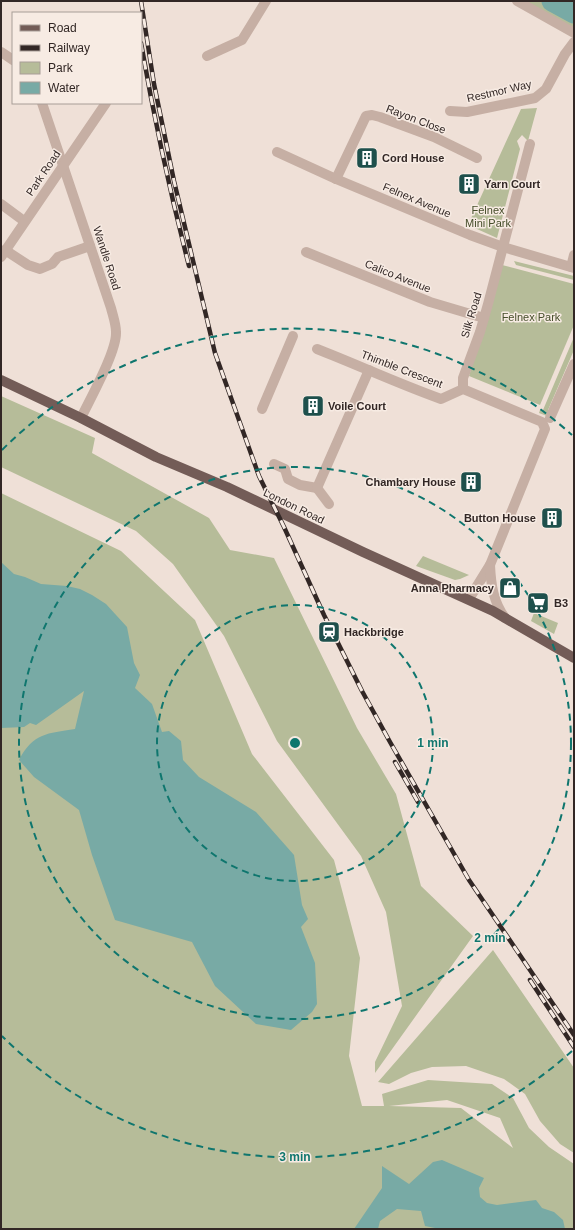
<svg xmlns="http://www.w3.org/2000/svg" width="575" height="1230" font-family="Helvetica,sans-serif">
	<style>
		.green { fill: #b6bc99; fill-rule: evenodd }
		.water { fill: #78aaa5 }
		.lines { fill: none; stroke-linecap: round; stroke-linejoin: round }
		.river { stroke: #78aaa5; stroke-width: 21 }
		.minor { stroke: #c6afa4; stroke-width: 10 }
		.primary { stroke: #735c57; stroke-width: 10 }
		.rail-casing { stroke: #322725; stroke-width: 4.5 }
		.rail { stroke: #f7ebe3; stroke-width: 3; stroke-dasharray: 9; stroke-linecap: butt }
		.ring { fill: none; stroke: #0f766e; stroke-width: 2; stroke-dasharray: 7 5 }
		.labels { text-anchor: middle; stroke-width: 3; stroke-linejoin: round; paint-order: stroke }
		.street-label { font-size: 11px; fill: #322725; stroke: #f7ebe3 }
		.poi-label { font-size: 11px; font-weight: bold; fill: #322725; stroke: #f7ebe3; text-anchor: start }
		.park-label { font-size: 11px; fill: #464e2b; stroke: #f7ebe3 }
		.centre { fill: #0f766e; stroke: #f7ebe3; stroke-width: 2 }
		.ring-label { font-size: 12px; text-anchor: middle; font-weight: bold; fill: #0f766e; stroke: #f7ebe3; stroke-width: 3; stroke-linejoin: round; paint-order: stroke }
	</style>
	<rect width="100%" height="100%" fill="#efe0d7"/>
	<g class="green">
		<polygon points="517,1 574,1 574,33"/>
		<polygon points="537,108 528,141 522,135 517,141 520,149 497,238 468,225 521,109"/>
		<polygon points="514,261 574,276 574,280 516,265"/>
		<polygon points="502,265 574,284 574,325 540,405 469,376"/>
		<polygon points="574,337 574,350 548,410 549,415 547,416 539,413 540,410 543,410"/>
		<polygon points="1,396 95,438 92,453 209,518 230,550 274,558 357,728 396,794 421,886 473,936 375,1073 375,1062 402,1006 386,912 361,856 277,741 224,636 173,564 136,531 1,467"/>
		<path d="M1 493 121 551 195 620 252 754 334 860 360 958 349 1056 362 1106H384L382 1094 428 1080 492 1084 513 1098 529 1128 549 1147 574 1164V1229H1ZM447 1100 500 1118 513 1148 461 1108 389 1106Z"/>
		<polygon points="423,556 469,575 460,579 455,580 416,566"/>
		<polygon points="534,613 558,623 554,634 531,621"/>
		<polygon points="493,950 574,1068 574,1153 560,1144 540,1121 525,1094 504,1079 466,1066 432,1067 411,1073 389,1084 378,1082"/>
	</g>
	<g class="water">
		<path d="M1 562 14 574 25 577 41 584 67 586 80 589 92 595 106 604 127 627 134 663 140 675 135 688 152 704 162 732 169 731 181 741 183 760 199 777 256 812 294 855 302 905 308 919 301 927 315 963 317 1004 312 1012 291 1030 256 1024 215 986 192 942 115 920 92 855 79 810 34 777 19 760C34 732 47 734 75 729L84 691 36 725 30 723 24 727 1 728Z"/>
		<polygon points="442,1160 484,1178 479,1188 480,1197 487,1203 497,1205 536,1200 542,1208 554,1212 563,1220 565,1229 440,1229 425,1226 421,1211 397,1209 380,1221 378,1229 354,1229 382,1188 382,1166 409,1184 433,1162"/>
	</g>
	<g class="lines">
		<polyline class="river" points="552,1 574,13"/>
		<g class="minor">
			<polyline points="517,1 574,33"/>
			<polyline points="1,52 13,60"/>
			<polyline points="207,56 242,40 266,1"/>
			<path d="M42 103 111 308C113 316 116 324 116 332 117 351 90 399 81 418"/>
			<polyline points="450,111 467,112 535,98 546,89 565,54 574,42"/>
			<polyline points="277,152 336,179 470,235 503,247 574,268"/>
			<polyline points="336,179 366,116 372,115 380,117 434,137 477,158"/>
			<polyline points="1,204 24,221"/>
			<polyline points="5,250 28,265 40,269 52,264 58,257 90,246"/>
			<polyline points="306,252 430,302 484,318"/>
			<polyline points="1,257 106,103"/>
			<polyline points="571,267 574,255"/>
			<path d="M317 349C358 365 399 384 441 399L463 389 542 422 545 429 490 565 469 599"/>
			<polyline points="463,389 463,378 480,332 488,304 530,144"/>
			<polyline points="262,409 293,336"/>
			<polyline points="550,418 574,364"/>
			<polyline points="274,464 285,469 288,479 300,485 317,488 369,370"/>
			<polyline points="317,488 329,504"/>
			<path d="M490 565C491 585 493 601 505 618"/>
		</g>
		<polyline class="primary" points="1,380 81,418 156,457 227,487 363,552 493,611 574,658"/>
		<g class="rail-casing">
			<g id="rail">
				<polyline points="141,1 154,84 174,181 215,353 259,476 284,527 324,615 362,691 390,742 469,880 574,1035"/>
				<path d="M141 43C154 118 170 192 189 266"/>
				<polyline points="395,762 418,802"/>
				<polyline points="530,980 574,1047"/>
			</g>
		</g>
		<use href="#rail" class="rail"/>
	</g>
	<g class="ring">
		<circle cx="295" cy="743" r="138"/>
		<circle cx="295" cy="743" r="276"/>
		<path d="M572 1051A414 414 0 0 1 2 1036M2 450A414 414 0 0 1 572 435"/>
	</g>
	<defs>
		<g id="building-square" transform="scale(1.15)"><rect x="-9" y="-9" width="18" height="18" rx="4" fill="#1e504c" stroke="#f7ebe3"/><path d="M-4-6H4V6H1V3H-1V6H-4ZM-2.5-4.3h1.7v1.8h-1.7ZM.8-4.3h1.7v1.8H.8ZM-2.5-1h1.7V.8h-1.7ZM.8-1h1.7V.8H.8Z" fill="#fff"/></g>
		<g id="shop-square" transform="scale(1.15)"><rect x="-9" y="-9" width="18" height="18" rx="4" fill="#1e504c" stroke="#f7ebe3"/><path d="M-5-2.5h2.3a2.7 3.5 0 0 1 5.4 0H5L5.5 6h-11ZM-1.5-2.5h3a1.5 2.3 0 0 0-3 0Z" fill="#fff"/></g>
		<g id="supermarket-square" transform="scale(1.15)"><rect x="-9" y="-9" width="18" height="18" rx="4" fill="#1e504c" stroke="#f7ebe3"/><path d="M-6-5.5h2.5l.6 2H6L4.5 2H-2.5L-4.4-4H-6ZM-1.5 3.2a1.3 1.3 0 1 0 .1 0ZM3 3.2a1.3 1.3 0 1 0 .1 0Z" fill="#fff"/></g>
		<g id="station-square" transform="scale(1.15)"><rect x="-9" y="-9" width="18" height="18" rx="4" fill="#1e504c" stroke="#f7ebe3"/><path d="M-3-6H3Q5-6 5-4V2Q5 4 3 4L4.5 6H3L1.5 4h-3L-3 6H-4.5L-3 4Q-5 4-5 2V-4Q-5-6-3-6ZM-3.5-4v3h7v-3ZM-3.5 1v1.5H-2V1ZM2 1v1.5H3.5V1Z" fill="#fff"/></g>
	</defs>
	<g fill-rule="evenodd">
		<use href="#building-square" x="367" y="158"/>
		<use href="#building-square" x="469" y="184"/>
		<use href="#building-square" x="313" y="406"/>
		<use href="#building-square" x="471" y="482"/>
		<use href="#building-square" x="552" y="518"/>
		<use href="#shop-square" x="510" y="588"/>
		<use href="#supermarket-square" x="538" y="603"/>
		<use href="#station-square" x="329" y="632"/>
	</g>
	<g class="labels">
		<g class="street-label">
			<text transform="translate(499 91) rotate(-13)" y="4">Restmor Way</text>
			<text transform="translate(416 119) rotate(21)" y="4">Rayon Close</text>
			<text transform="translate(43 173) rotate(-56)" y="4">Park Road</text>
			<text transform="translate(417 200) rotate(23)" y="4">Felnex Avenue</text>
			<text transform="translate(107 258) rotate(72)" y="4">Wandle Road</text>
			<text transform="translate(398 276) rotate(22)" y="4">Calico Avenue</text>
			<text transform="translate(471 315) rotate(-73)" y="4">Silk Road</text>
			<text transform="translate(402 369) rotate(21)" y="4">Thimble Crescent</text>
			<text transform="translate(294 506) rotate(26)" y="4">London Road</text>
		</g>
		<g class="poi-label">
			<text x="382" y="162">Cord House</text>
			<text x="484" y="188">Yarn Court</text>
			<text x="328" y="410">Voile Court</text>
			<text x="456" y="486" text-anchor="end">Chambary House</text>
			<text x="536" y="522" text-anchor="end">Button House</text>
			<text x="494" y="592" text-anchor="end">Anna Pharmacy</text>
			<text x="554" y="607">B3</text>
			<text x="344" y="636">Hackbridge</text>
		</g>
		<g class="park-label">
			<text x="488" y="214">Felnex<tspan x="488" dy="13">Mini Park</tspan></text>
			<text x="531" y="321">Felnex Park</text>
		</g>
	</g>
	<circle cx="295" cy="743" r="6" class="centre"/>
	<g class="ring-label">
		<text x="433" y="747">1 min</text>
		<text x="490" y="942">2 min</text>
		<text x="295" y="1161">3 min</text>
	</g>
	<rect width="575" height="1230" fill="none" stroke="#322725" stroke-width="4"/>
	<rect x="12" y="12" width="130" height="92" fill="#f7ebe3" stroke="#a89d97"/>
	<rect x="20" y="25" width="20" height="6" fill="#735c57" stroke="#a89d97"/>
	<text x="48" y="32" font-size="12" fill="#322725">Road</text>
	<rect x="20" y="45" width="20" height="6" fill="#322725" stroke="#a89d97"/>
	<text x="48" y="52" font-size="12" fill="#322725">Railway</text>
	<rect x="20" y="62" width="20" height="12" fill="#b6bc99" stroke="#a89d97"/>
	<text x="48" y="72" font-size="12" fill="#322725">Park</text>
	<rect x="20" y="82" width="20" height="12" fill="#78aaa5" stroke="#a89d97"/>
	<text x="48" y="92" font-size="12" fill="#322725">Water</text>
</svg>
